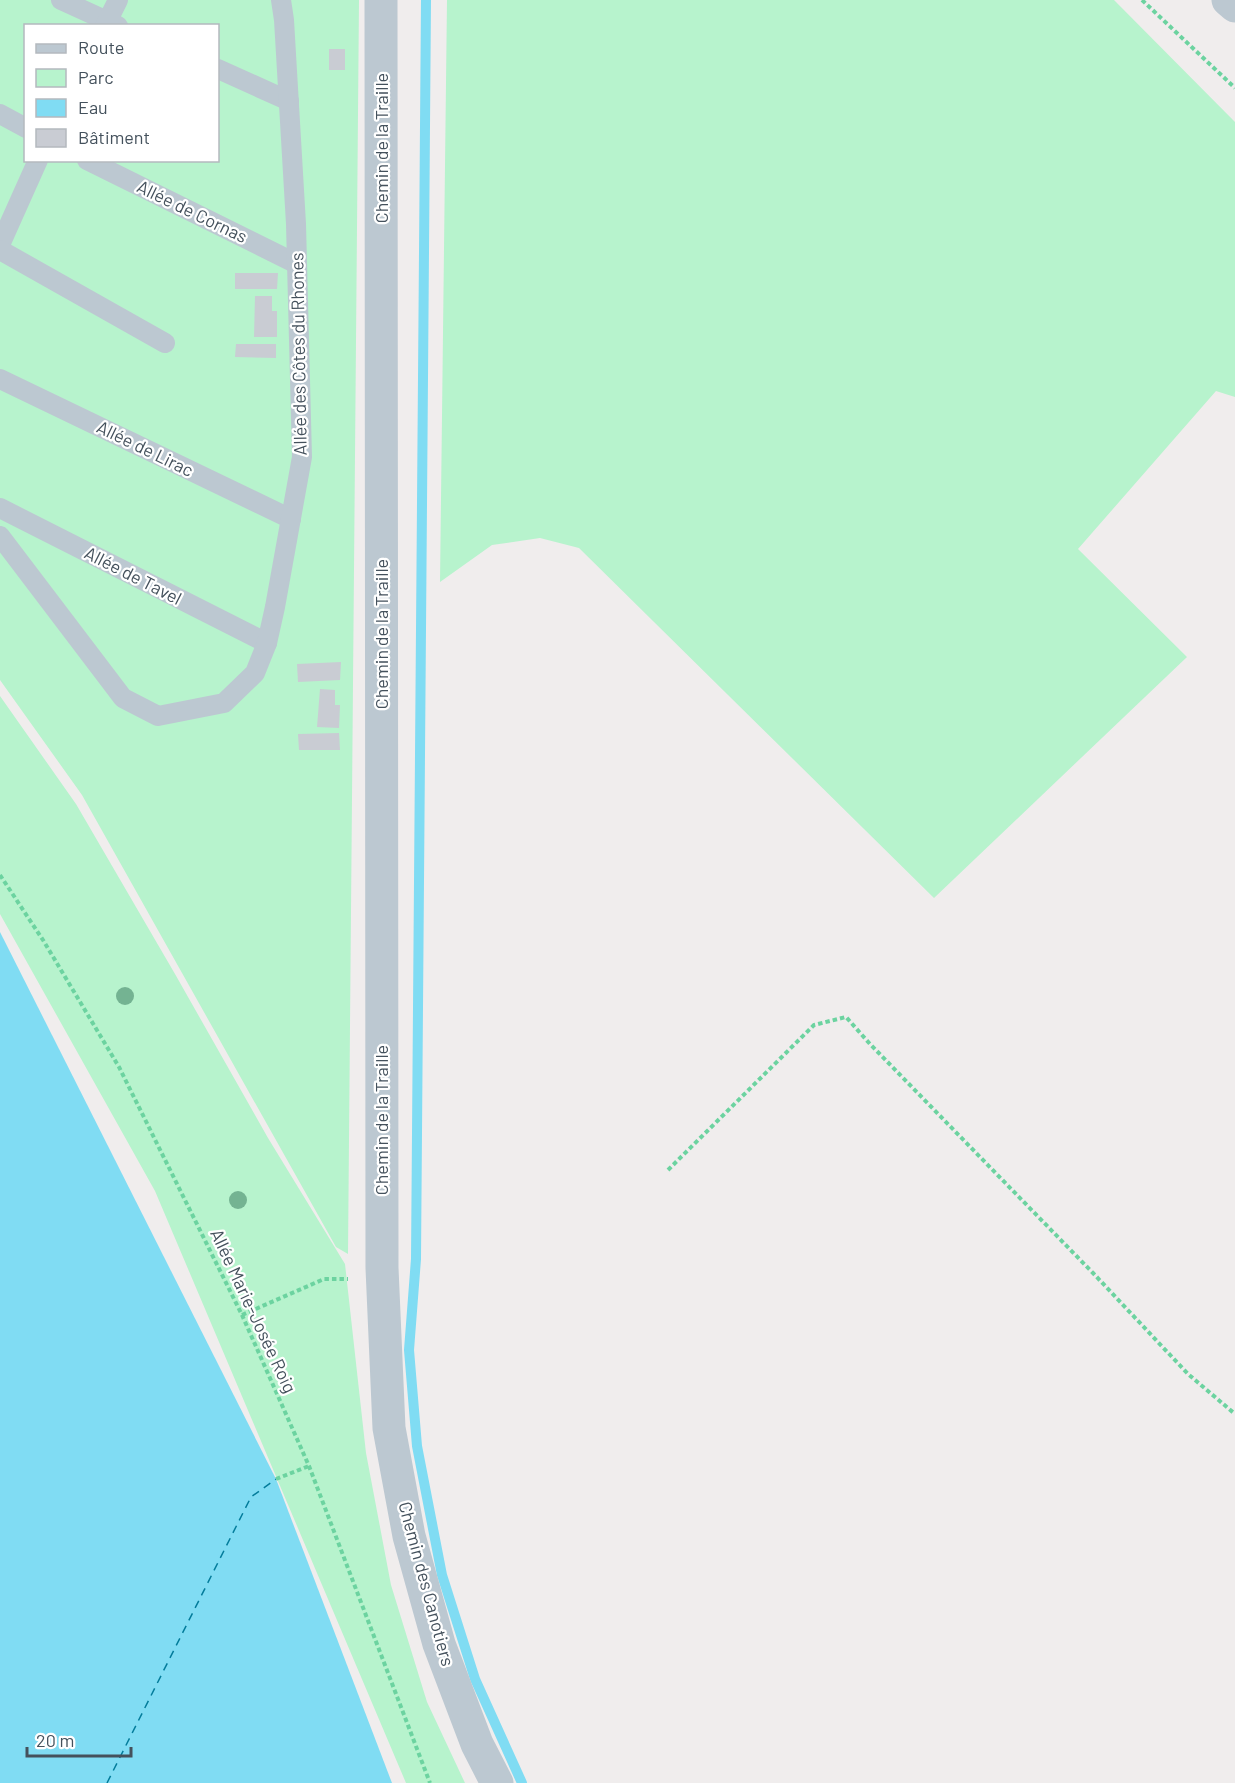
<svg xmlns="http://www.w3.org/2000/svg" width="1235" height="1783" font-family="Barlow,sans-serif">
	<style>
		.green { fill: #b7f3cd; fill-rule: evenodd }
		.water { fill: #80dcf3 }
		.lines { fill: none; stroke-linecap: round; stroke-linejoin: round }
		.stream { stroke: #80dcf3; stroke-width: 10 }
		.ferry { stroke: #037c9b; stroke-width: 1.5; stroke-dasharray: 8 6; stroke-linecap: butt }
		.building { fill: #c9ccd3 }
		.path { stroke: #6cd3a0; stroke-width: 4; stroke-dasharray: 4.5 3; stroke-linecap: butt }
		.service { stroke: #bcc8d1; stroke-width: 20 }
		.minor { stroke: #bcc8d1; stroke-width: 33 }
		.tertiary { stroke: #bcc8d1; stroke-width: 33 }
		.tree { fill: #74b392 }
		.labels { text-anchor: middle; stroke-width: 4.5; stroke-linejoin: round; paint-order: stroke }
		.street-label { font-size: 18px; fill: #44515c; stroke: #fff }
	</style>
	<rect width="100%" height="100%" fill="#f0eded"/>
	<g class="green">
		<path d="M0 0H359L348 1254 336 1247 82 795 0 680ZM26 26H218V160H26Z"/>
		<polygon points="447,0 1114,0 1235,122 1235,397 1216,391 1078,549 1187,657 934,898 579,548 540,538 492,545 440,582"/>
		<polygon points="0,696 76,804 175,974 268,1138 345,1264 366,1453 391,1585 427,1702 465,1783 406,1783 155,1191 0,914"/>
	</g>
	<polygon class="water" points="0,932 276,1479 392,1783 0,1783"/>
	<g class="lines">
		<polyline class="stream" points="426,0 416,1259 409,1350 417,1446 442,1575 475,1679 522,1783"/>
		<polyline class="ferry" points="107,1783 251,1497 276,1479"/>
	</g>
	<g class="building">
		<rect x="329" y="49" width="16" height="21"/>
		<polygon points="235,273 278,273 277,289 235,289"/>
		<polygon points="255,296 272,296 272,311 277,311 277,337 254,337"/>
		<polygon points="236,344 276,344 276,358 235,357"/>
		<polygon points="341,662 340,680 298,682 297,664"/>
		<polygon points="320,689 335,690 335,705 340,705 339,728 317,727"/>
		<polygon points="339,733 340,750 299,750 298,734"/>
	</g>
	<g class="lines">
		<g class="path">
			<polyline points="1142,0 1235,88"/>
			<polyline points="0,875 43,940 119,1067 242,1315 309,1466 430,1783"/>
			<polyline points="668,1170 814,1025 846,1017 870,1044 1093,1273 1188,1374 1235,1414"/>
			<polyline points="242,1315 324,1279 348,1279"/>
			<polyline points="276,1479 309,1466"/>
		</g>
		<g class="service">
			<polyline points="61,0 118,26"/>
			<polyline points="105,26 118,0"/>
			<polyline points="218,69 289,101"/>
			<polyline points="0,114 26,128"/>
			<polyline points="87,160 297,264"/>
			<polyline points="0,245 38,160"/>
			<polyline points="0,250 165,343"/>
			<polyline points="0,379 291,519"/>
			<polyline points="0,508 267,643"/>
			<polyline points="0,536 123,698 158,716 224,703 255,673 267,643 275,607 302,457 296,224 284,20 281,0"/>
		</g>
		<polyline class="minor" points="381,0 382,1268 389,1428 409,1536 439,1644 477,1744 497,1783"/>
		<polyline class="tertiary" points="1228,0 1235,6"/>
	</g>
	<g class="tree">
		<circle cx="125" cy="996" r="9"/>
		<circle cx="238" cy="1200" r="9"/>
	</g>
	<g class="labels">
		<g class="street-label">
			<text transform="translate(382 148) rotate(-90)" y="6">Chemin de la Traille</text>
			<text transform="translate(192 212) rotate(26)" y="6">Allée de Cornas</text>
			<text transform="translate(299 354) rotate(-91)" y="6">Allée des Côtes du Rhones</text>
			<text transform="translate(145 449) rotate(26)" y="6">Allée de Lirac</text>
			<text transform="translate(133 576) rotate(27)" y="6">Allée de Tavel</text>
			<text transform="translate(382 634) rotate(-90)" y="6">Chemin de la Traille</text>
			<text transform="translate(382 1120) rotate(-90)" y="6">Chemin de la Traille</text>
			<text transform="translate(253 1311) rotate(65)" y="6">Allée Marie-Josée Roig</text>
			<text transform="translate(426 1584) rotate(75)" y="6">Chemin des Canotiers</text>
		</g>
	</g>
	<rect x="24" y="24" width="195" height="138" fill="#ffffff" stroke="#b4b9be" stroke-width="1.5"/>
	<rect x="36" y="44" width="30" height="9" fill="#bcc8d1" stroke="#b4b9be" stroke-width="1.5"/>
	<text x="78" y="54" font-size="18" fill="#44515c">Route</text>
	<rect x="36" y="69" width="30" height="18" fill="#b7f3cd" stroke="#b4b9be" stroke-width="1.5"/>
	<text x="78" y="84" font-size="18" fill="#44515c">Parc</text>
	<rect x="36" y="99" width="30" height="18" fill="#80dcf3" stroke="#b4b9be" stroke-width="1.5"/>
	<text x="78" y="114" font-size="18" fill="#44515c">Eau</text>
	<rect x="36" y="129" width="30" height="18" fill="#c9ccd3" stroke="#b4b9be" stroke-width="1.5"/>
	<text x="78" y="144" font-size="18" fill="#44515c">Bâtiment</text>
	<path d="M27 1747v9h104v-9" fill="none" stroke="#44515c" stroke-width="3"/>
	<text x="36" y="1747" font-size="18" fill="#44515c" stroke="#ffffff" stroke-width="4.5" paint-order="stroke">20 m</text>
</svg>
